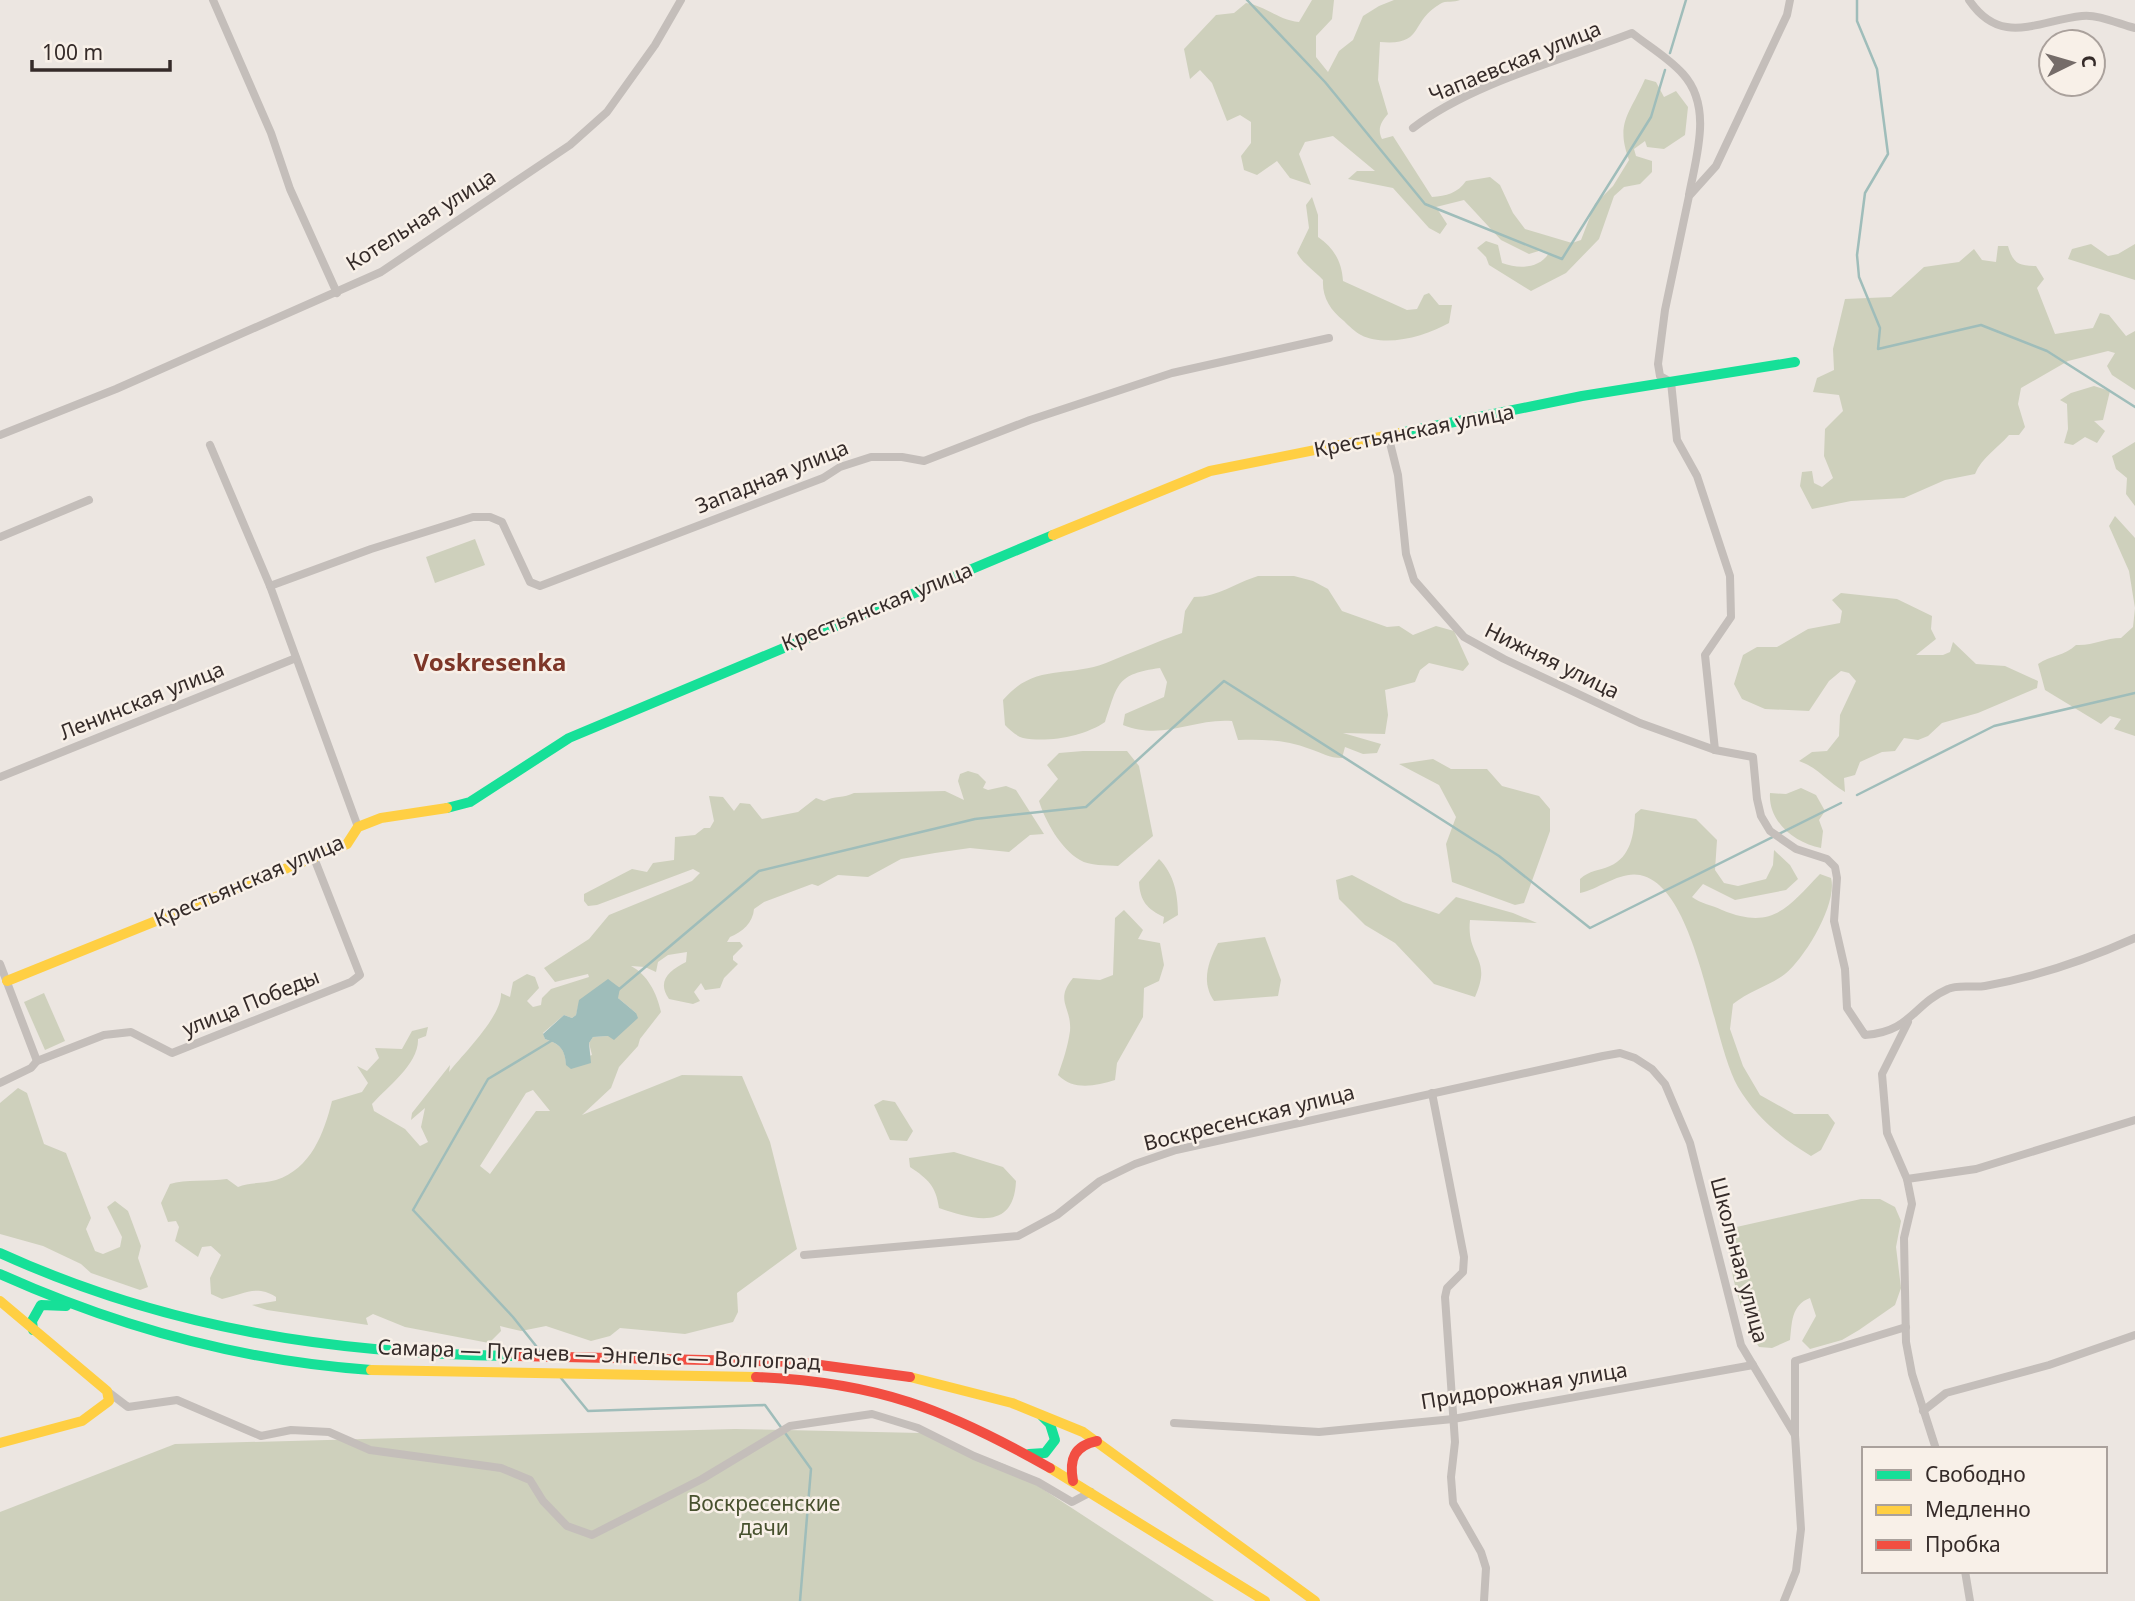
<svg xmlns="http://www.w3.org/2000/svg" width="2135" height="1601" font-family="'Noto Sans',sans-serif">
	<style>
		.green { fill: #ced0bc; fill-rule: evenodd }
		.water { fill: #9fbdba }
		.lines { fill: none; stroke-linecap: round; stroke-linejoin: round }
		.stream { stroke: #9fbdba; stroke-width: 2.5 }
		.street { stroke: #c4beba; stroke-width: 8 }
		.fast { stroke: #16e098; stroke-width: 10 }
		.slow { stroke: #ffcf43; stroke-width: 10 }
		.jam { stroke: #f24e42; stroke-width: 10 }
		.labels { text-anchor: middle; stroke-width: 5; stroke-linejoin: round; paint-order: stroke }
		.street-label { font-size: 21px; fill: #352b29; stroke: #f8f0e8 }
		.park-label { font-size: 21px; fill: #47512e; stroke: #f8f0e8 }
		.quarter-label { font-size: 24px; font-weight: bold; fill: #7d3628; stroke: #f8f0e8 }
	</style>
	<rect width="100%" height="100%" fill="#ece6e1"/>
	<g class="green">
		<path d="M1312 0H1334L1332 19 1316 36V57L1328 72 1339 51 1353 40 1363 16 1379 6 1394 0H1460C1454 3 1446 0 1440 4 1409 22 1425 46 1380 42L1378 80 1388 114C1381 122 1377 129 1382 139L1393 136 1432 197C1446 196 1458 193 1466 181L1490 177 1500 185 1513 213 1525 229 1572 243 1581 240 1595 204 1613 186 1629 160C1615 122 1630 114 1645 79L1656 82 1664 97 1676 91 1688 107 1685 135 1664 149 1647 147 1645 141 1634 149 1636 156 1652 161V172L1640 184 1624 187 1614 196 1599 239 1566 273 1531 291 1489 265 1486 257 1477 248 1486 241 1498 245 1502 263C1519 269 1539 269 1549 253L1542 250 1529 254 1501 240 1464 200 1436 207 1447 224 1440 234 1429 228 1393 188 1348 179 1357 171H1375L1333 136 1305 142 1299 154 1311 185 1290 178 1277 161 1257 175 1244 170 1241 156 1251 143V122L1240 115 1227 121 1212 83 1200 70 1190 79 1184 49 1216 15 1234 13 1246 3C1266 6 1278 20 1299 22Z"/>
		<path d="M1312 197 1318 215V237C1334 248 1342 262 1343 281L1407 310 1417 309 1424 295 1429 293 1439 305H1452L1449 323C1426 336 1386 348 1361 335 1355 332 1349 326 1344 321 1330 310 1322 297 1323 280 1314 270 1304 265 1297 253L1309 228 1306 205Z"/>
		<polygon points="2091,244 2108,256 2118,254 2135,244 2135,280 2068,259 2072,249"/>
		<path d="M1998 246H2008C2013 263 2018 266 2036 266L2044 279 2037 288 2055 334 2093 328 2100 313 2109 315 2126 336 2135 331V390L2112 375 2107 366 2115 353 2108 351 2068 361 2021 388 2018 404 2025 427 2019 435H2009C1997 449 1982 457 1975 474L1945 480 1904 498 1851 501 1812 509 1800 486 1802 472 1812 471 1814 483 1822 487 1833 478 1824 456 1825 429 1843 411 1839 395 1813 392 1817 378 1834 370 1833 349 1845 299 1891 297 1924 267 1959 262 1974 249 1982 260 1996 262Z"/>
		<polygon points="2094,386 2110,391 2103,420 2094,421 2105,431 2097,443 2085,437 2073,445 2064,443 2068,429 2067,404 2060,400 2071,393"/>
		<polygon points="2135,442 2135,506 2126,494 2127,478 2116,469 2112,456"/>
		<polygon points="2115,516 2135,538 2135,608 2129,571 2109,526"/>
		<polygon points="475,539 485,565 435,583 426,557"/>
		<path d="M1258 576H1294L1313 581 1328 589 1342 611 1387 627 1399 626 1413 635 1436 626 1454 631 1469 664 1463 671 1429 663 1420 670 1415 682 1385 690 1388 715 1385 734 1343 733 1381 744 1377 753 1363 754 1345 747 1342 758C1329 758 1322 753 1310 749 1286 740 1264 739 1238 740L1232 721C1193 718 1164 741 1123 725L1125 714 1164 697 1167 682 1160 668C1116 674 1118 684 1105 722 1085 736 1048 743 1023 738 1016 736 1010 730 1005 725L1003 700C1034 663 1067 678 1106 663 1131 653 1156 642 1182 633L1185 611 1194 597C1218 597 1235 583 1258 576Z"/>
		<path d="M1841 593 1897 599 1932 616 1931 629 1936 639 1916 655H1943L1950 652 1953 642 1976 664 2005 666 2038 681 2037 688 1978 713 1942 723 1928 736 1918 740 1904 738 1895 751 1882 752 1860 762 1855 775 1844 778 1845 792C1828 782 1817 767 1799 761L1812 752 1827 751 1839 736 1840 715 1856 681 1849 673 1841 671 1829 681 1809 711 1765 709 1742 699 1734 684 1743 655 1757 647H1777L1808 629 1840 623 1842 611 1832 600Z"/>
		<path d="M2135 608V736L2114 729 2121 719 2110 716 2101 724 2045 690 2038 664C2051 655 2065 656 2076 645 2093 646 2105 638 2121 638L2133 627Z"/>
		<path d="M1083 751H1127L1139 766 1153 836 1118 866C1107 865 1089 866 1080 860 1061 849 1045 821 1039 801L1058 779 1047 765 1059 753Z"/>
		<polygon points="1433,759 1451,769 1487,769 1502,786 1539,796 1550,809 1550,831 1524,903 1515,905 1452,882 1446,844 1456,817 1439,785 1399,764"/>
		<path d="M968 771 978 774 986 782 983 788 988 790 1006 786 1016 790 1044 834 1030 835 1009 852 970 848 935 853 901 859 868 877 838 875 818 886 812 884 764 902 754 909C753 923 742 932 730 937L727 942H740L743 946 733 956V960L738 964 724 978 720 988 705 990 701 983 694 992 700 1001 693 1004 669 999C656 981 670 970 686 962L687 952 668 955 658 962 656 972 645 967 631 966C647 974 657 993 661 1012L640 1039 638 1046 619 1067 611 1088 582 1115 682 1075 742 1076 770 1142 797 1249 737 1293 738 1312 733 1322 685 1334 620 1328 610 1336 591 1341 546 1326 521 1331 500 1326 501 1331 489 1343 405 1327 373 1314 366 1318 368 1325 267 1310 252 1305 276 1301V1297C255 1284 243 1295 222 1299L211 1294 210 1278 221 1255 211 1246 202 1247 198 1257 175 1241 179 1227 176 1221 168 1222 161 1203 170 1184C185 1179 209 1182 227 1179L238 1187C249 1182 263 1184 276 1180 311 1169 324 1133 332 1101L362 1092 368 1083 357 1066 367 1071 379 1058 375 1048 402 1049 412 1031 428 1027 426 1036 418 1039C419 1064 387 1087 372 1104L374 1111 405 1129 420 1146 428 1142 421 1127 425 1108 411 1120 412 1113 450 1065 449 1072C464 1053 502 1016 501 993L510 997 513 982 527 974 535 977 539 988 527 1001 533 1007 541 1005 542 998 551 989 589 977 588 974 555 982 544 968 589 939 609 915 692 881 700 873 693 869 597 905 588 906 584 901V894L632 869 647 872 653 863 674 860 675 837 695 835 704 828H710L714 821 709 796 723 797 734 811 740 803 750 804 762 819 798 812 816 798 824 801C834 796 844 798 854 793L945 791 964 800 958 781 960 774ZM618 998 636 1013 608 1036 593 1037 589 1043 592 1055 566 1064C565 1049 560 1044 545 1039L543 1033 564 1015 572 1018 576 1015 578 1007ZM533 1090 550 1111H536L490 1174 480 1166 526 1093Z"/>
		<path d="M1801 788 1816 795 1825 811 1819 820 1823 831 1821 848C1795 843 1768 822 1770 793L1786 794Z"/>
		<path d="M1641 809 1696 819 1717 840 1715 870 1724 883 1738 886 1766 879 1773 865 1774 850 1790 865 1798 879 1786 890 1735 900 1703 884 1692 897C1701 904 1712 905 1722 910 1773 931 1788 907 1820 874L1831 878C1838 903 1805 958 1785 974 1769 986 1749 991 1733 1004L1730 1029 1743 1066 1760 1095 1794 1114H1828L1835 1123 1821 1150 1811 1156C1781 1138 1756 1117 1738 1087 1711 1040 1698 887 1640 875 1620 871 1599 889 1580 893V879C1590 870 1598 871 1610 866 1631 857 1634 834 1635 814Z"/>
		<path d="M1159 859C1174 874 1178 894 1178 915L1163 924 1164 917C1147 909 1140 901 1139 882Z"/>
		<path d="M1352 875 1403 902 1439 914 1456 897 1513 913 1537 923 1470 920C1466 958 1493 957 1475 997L1434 984 1395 943 1365 925 1339 899 1336 880Z"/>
		<path d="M1124 910 1143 930 1138 939 1160 943 1164 965 1159 981 1144 988 1143 1017 1117 1063 1115 1080C1095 1086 1074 1091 1058 1075 1063 1061 1068 1046 1070 1031 1072 1007 1054 1001 1073 978L1100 980 1113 975 1115 918Z"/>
		<path d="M1265 937 1281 980 1278 996 1214 1001C1201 982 1208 962 1218 943Z"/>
		<polygon points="44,993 65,1041 45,1050 24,1002"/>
		<polygon points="18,1088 27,1093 44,1144 66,1153 91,1218 86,1229 95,1251 103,1254 120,1247 122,1237 107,1207 115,1201 128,1211 141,1246 138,1258 148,1287 140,1290 91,1273 81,1264 43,1246 0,1234 0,1103"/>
		<polygon points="883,1100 895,1102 913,1131 907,1141 890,1140 874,1105"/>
		<path d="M954 1152 1003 1167 1016 1181C1014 1231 974 1220 939 1208 936 1186 928 1179 910 1167L909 1158Z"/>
		<path d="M1861 1199H1880L1895 1207 1901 1221 1896 1247 1901 1288 1895 1305 1859 1330 1842 1340 1810 1349 1802 1341 1816 1316 1810 1298C1791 1305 1792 1323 1790 1340L1772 1348 1759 1347C1744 1324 1721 1253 1732 1228Z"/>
		<polygon points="735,1429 921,1433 1006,1465 1214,1601 0,1601 0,1512 175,1444"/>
	</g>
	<path class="water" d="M608 979 620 988 618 998 636 1013 638 1018 614 1040 608 1036 593 1037 589 1043 591 1063 571 1069 566 1065C565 1049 560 1044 545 1039L543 1034 564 1015 572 1018 576 1015 579 1000Z"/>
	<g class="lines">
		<g class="stream">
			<polyline points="1247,0 1325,82 1425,204 1562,259 1651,117 1665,70"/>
			<polyline points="1857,0 1857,21 1877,69 1888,154 1865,193 1857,255 1859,277 1880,328 1878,349 1981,325 2047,351 2135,407"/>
			<polyline points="1670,53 1686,0"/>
			<polyline points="1857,795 1994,726 2135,693"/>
			<polyline points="617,991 759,871 975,819 1086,807 1224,681 1499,856 1590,928 1841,803"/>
			<polyline points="540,1351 513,1317 413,1210 488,1079 551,1041"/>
			<polyline points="561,1378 588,1411 765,1405 811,1469 800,1601"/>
		</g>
		<g class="street">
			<polyline points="213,0 271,133 290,189 337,293"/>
			<path d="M1969 0C2001 47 2036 21 2082 16 2098 14 2119 24 2135 28"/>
			<path d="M1413 128C1472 83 1562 60 1632 33 1648 46 1669 58 1683 74 1713 107 1696 157 1689 195"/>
			<polyline points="0,435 116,389 381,272 570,145 607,112 655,45 681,0"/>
			<path d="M1388 435 1398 475 1406 554 1414 580 1464 637 1504 659 1640 723 1715 750 1753 757 1757 799 1761 816 1770 831 1796 849 1827 859 1835 867 1837 878 1834 921 1845 969 1847 1008 1865 1035C1911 1032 1913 1004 1948 989 1958 984 1974 988 1985 986 2036 977 2088 959 2135 938"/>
			<polyline points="210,445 270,586 358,827"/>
			<polyline points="0,537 89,500"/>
			<polyline points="270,586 371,549 473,517 490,517 502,522 530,582 540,586 823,478 840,467 871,457 902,457 924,461 1030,420 1172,373 1329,338"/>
			<polyline points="1715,750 1705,655 1731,617 1730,576 1697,476 1677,440 1671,382 1660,376 1658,364 1665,310 1689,196 1716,166 1787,15 1790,0"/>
			<polyline points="0,777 296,658"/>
			<polyline points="0,964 37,1061"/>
			<polyline points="1908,1022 1882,1074 1887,1133 1907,1179 1912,1204 1904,1238 1906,1342 1912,1374 1936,1449"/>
			<polyline points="0,1083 31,1068 37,1061 104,1035 131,1032 172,1053 351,982 360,975 314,858"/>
			<polyline points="1432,1093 1464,1257 1463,1272 1447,1288 1445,1297 1455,1442 1451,1477 1453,1503 1481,1552 1486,1568 1484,1601"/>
			<polyline points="1907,1179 1976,1169 2135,1120"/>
			<polyline points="804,1255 1018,1236 1057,1215 1100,1181 1135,1164 1176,1150 1603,1056 1620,1053 1635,1058 1652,1069 1665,1084 1690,1143 1741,1345 1795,1435 1801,1529 1796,1571 1784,1601"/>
			<polyline points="107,1391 128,1407 177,1400 261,1436 291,1430 329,1432 370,1450 501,1468 530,1480 543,1501 567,1526 592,1535 702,1479 790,1426 872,1414 918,1428 974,1456 1038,1482 1072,1502 1091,1492"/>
			<polyline points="1923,1411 1946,1393 2049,1365 2135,1335"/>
			<polyline points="1174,1423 1319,1432 1453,1419 1753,1365"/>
			<polyline points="1795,1435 1795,1361 1906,1327"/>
			<polyline points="1965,1571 1970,1601"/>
		</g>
		<g class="fast">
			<polyline points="1400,433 1582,396 1795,362"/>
			<polyline points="447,808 470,802 569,738 1053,535"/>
			<path d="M0 1253C167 1329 333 1354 516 1356"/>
			<path d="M0 1274C118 1327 241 1361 371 1370"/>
			<polyline points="33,1330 32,1321 41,1305 66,1306"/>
			<polyline points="1029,1454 1045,1453 1055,1440 1050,1424 1042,1416"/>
		</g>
		<g class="slow">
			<polyline points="1053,535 1210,471 1400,433"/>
			<polyline points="7,981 347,844 358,827 381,818 447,808"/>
			<polyline points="0,1301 107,1391 109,1401 82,1421 0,1443"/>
			<polyline points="371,1370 756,1377"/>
			<polyline points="910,1377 1012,1403 1083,1432 1315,1601"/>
			<polyline points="1050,1468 1265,1601"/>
		</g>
		<g class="jam">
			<polyline points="516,1356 798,1362 910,1377"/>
			<path d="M756 1377C877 1382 946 1409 1050 1468"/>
			<path d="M1073 1481C1069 1459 1074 1446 1097 1441"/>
		</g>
	</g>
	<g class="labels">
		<g class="street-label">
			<text transform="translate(1515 62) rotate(-22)" y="7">Чапаевская улица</text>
			<text transform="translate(421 220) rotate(-32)" y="7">Котельная улица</text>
			<text transform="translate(1414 431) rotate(-11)" y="7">Крестьянская улица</text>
			<text transform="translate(772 477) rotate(-22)" y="7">Западная улица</text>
			<text transform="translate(877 607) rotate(-22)" y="7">Крестьянская улица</text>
			<text transform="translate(1552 661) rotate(26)" y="7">Нижняя улица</text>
			<text transform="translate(142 701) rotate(-22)" y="7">Ленинская улица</text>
			<text transform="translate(249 881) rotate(-23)" y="7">Крестьянская улица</text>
			<text transform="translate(251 1003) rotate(-22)" y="7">улица Победы</text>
			<text transform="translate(1249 1118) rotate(-14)" y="7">Воскресенская улица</text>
			<text transform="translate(1739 1260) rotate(75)" y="7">Школьная улица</text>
			<text transform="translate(599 1355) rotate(2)" y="7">Самара — Пугачев — Энгельс — Волгоград</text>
			<text transform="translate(1524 1386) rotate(-9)" y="7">Придорожная улица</text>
		</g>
		<g class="park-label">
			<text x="764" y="1511">Воскресенские<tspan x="764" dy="24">дачи</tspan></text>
		</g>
		<g class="quarter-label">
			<text x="490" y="671">Voskresenka</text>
		</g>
	</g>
	<rect x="1862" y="1447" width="245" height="126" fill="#f8f0e8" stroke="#aaa19c" stroke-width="2"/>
	<rect x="1876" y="1470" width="35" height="10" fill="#16e098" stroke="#aaa19c" stroke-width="2"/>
	<text x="1925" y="1482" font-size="21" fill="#352b29">Свободно</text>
	<rect x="1876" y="1505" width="35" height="10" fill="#ffcf43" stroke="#aaa19c" stroke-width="2"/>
	<text x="1925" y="1517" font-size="21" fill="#352b29">Медленно</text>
	<rect x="1876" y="1540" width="35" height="10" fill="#f24e42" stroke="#aaa19c" stroke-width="2"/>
	<text x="1925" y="1552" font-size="21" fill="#352b29">Пробка</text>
	<g transform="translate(2072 63) rotate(85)"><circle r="33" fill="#f8f0e8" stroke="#aaa19c" stroke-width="2"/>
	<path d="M0-5L12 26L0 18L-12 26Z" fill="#756c69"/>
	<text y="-10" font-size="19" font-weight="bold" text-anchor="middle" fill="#352b29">С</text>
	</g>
	<path d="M32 60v10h138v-10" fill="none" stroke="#352b29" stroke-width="3.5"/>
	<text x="42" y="60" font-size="21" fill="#352b29" stroke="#f8f0e8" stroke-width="5" paint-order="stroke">100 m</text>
</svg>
